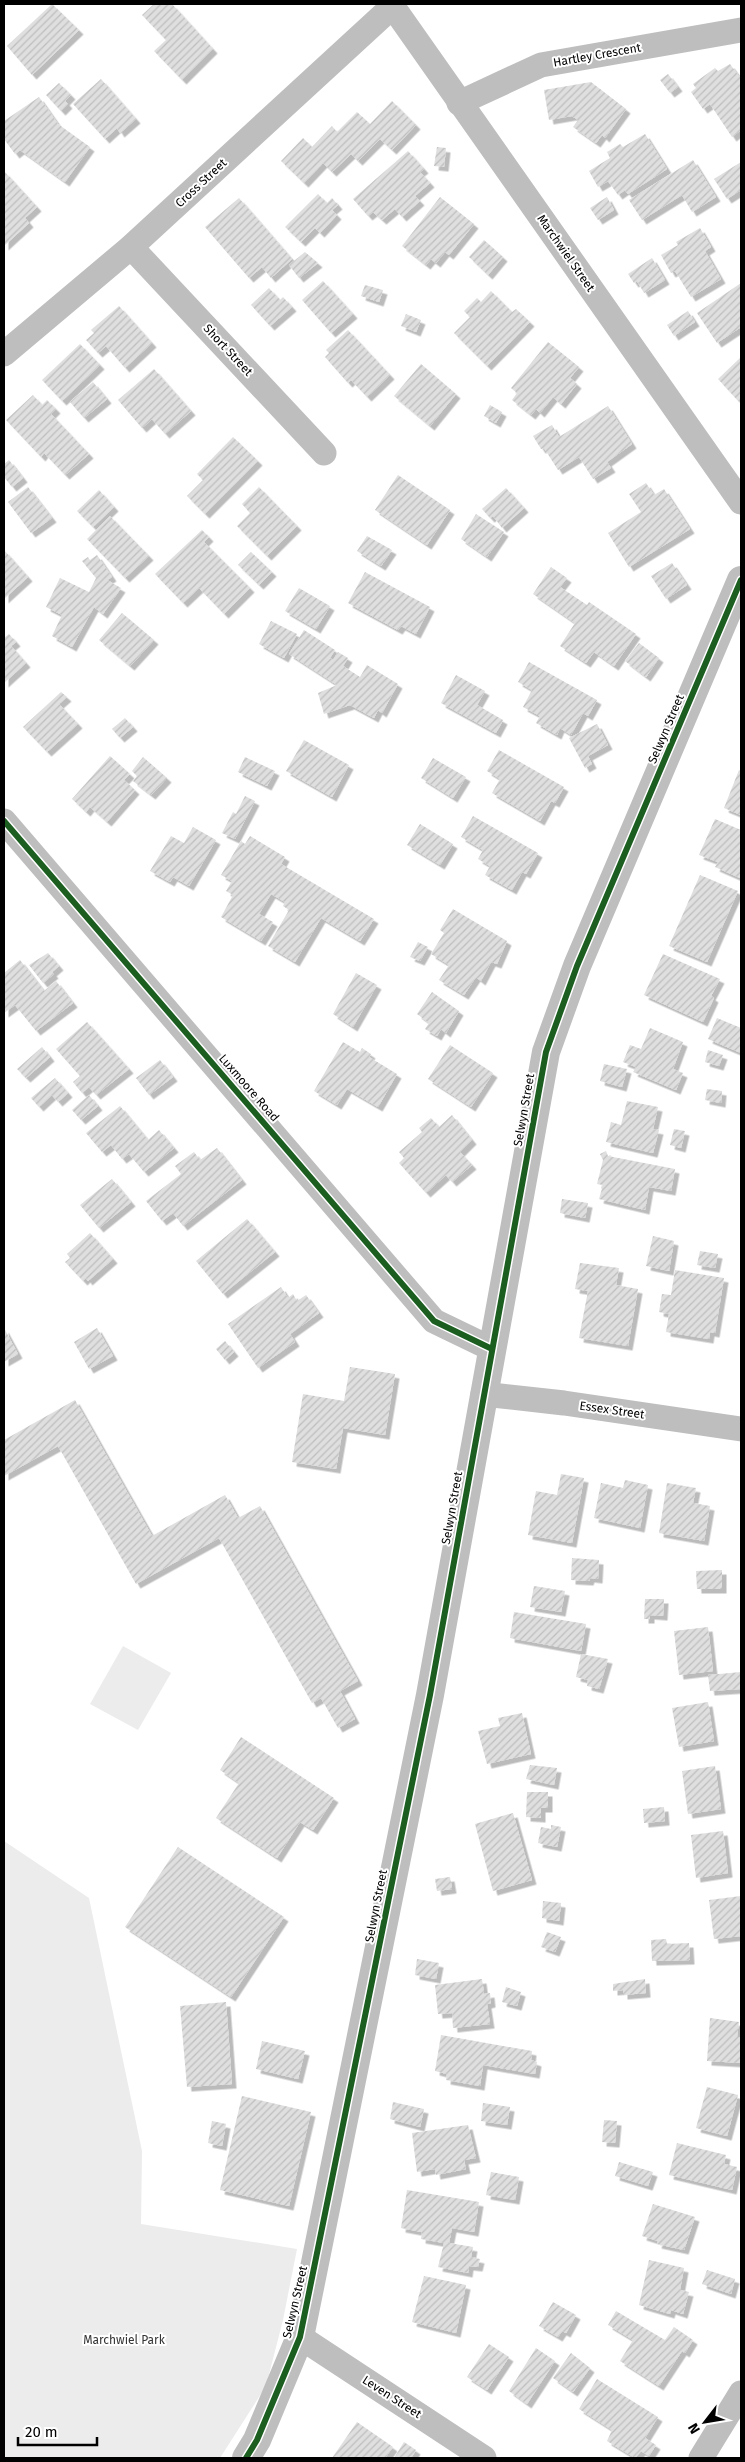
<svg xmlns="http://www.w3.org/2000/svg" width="745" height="2462" font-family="'Fira Sans',sans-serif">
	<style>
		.green { fill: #ececec }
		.building { fill: url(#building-hatch); filter: url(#shadow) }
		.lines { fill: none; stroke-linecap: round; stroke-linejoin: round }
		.minor { stroke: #bebebe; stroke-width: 25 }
		.tertiary { stroke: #bebebe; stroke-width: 28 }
		.cycleway-casing { stroke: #fff; stroke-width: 9 }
		.cycleway { stroke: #1b5e20; stroke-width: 6 }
		.labels { text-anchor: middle; stroke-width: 4; stroke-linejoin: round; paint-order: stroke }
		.street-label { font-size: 12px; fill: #000; stroke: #fff }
		.park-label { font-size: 12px; fill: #333; stroke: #fff }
	</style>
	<defs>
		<pattern id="building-hatch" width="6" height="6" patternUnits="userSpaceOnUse" patternTransform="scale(1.25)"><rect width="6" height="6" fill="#dfdfdf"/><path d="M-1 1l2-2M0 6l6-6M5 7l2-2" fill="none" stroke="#bebebe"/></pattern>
		<filter id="shadow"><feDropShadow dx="4.5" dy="4.5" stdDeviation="0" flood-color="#0004"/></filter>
	</defs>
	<rect width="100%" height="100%" fill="#fff"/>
	<g class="green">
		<polygon points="123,1646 171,1673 138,1730 90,1704"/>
		<polygon points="4,1841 89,1898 142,2151 141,2224 297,2249 283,2320 266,2386 220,2458 4,2458"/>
	</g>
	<g class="building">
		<polygon points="52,4 79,30 32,75 7,46"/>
		<polygon points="154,4 172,4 213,49 182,80 154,51 166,40 142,15"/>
		<polygon points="730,64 741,79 741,130 732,137 710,104 703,109 691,92 696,88 693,84 715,68 718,71"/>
		<polygon points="668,74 678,87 670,93 660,80"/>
		<polygon points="101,79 136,119 120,133 117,128 105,139 73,104"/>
		<polygon points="591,82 626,109 605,138 602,135 596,143 573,127 578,120 572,116 549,120 544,90"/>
		<polygon points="59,83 71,95 65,101 68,104 61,111 46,95"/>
		<polygon points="39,97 58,124 90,147 65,182 20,150 15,154 4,139 4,121"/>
		<polygon points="392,101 416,125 392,150 380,139 358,161 351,154 332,172 323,163 304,183 281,161 303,138 312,147 332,126 337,132 357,112 370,124"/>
		<polygon points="645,134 667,169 628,194 625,190 618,195 608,181 598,187 589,171 610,158 607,152 620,144 623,147"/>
		<polygon points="437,147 446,148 444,167 434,166"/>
		<polygon points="408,151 424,169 420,172 430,183 415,196 420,201 402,217 395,209 382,220 373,212 368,216 353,199"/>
		<polygon points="693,160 716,197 692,212 682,195 642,220 629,200"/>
		<polygon points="741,162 741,190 727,199 714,179"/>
		<polygon points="4,171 37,207 25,218 29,223 4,246"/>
		<polygon points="318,194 327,203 332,198 338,205 332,210 337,215 320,233 315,228 301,242 285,227"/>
		<polygon points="440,197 474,224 449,255 445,252 436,263 431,259 426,265 402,246"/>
		<polygon points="607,197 614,210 598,220 590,208"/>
		<polygon points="239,198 292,259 271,278 262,267 249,278 205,227"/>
		<polygon points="700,228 711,247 705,251 721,279 691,297 675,271 671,273 661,255 678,245 676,242"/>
		<polygon points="484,240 503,257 488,275 469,257"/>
		<polygon points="305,252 318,263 299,278 289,265"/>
		<polygon points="652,258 665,280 644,293 637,281 634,283 628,274"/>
		<polygon points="323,281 353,314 331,333 302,300"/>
		<polygon points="741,283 741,327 717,343 697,313"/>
		<polygon points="365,285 383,290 379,302 361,296"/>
		<polygon points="269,288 280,300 283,297 292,307 270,326 251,305"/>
		<polygon points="491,291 512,312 516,309 530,322 487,366 454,333 470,317 464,311 477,298 481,302"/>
		<polygon points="119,306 152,343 125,368 106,346 98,353 86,340 94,333 91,330"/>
		<polygon points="688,311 695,322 674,336 667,325"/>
		<polygon points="406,314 421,320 416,332 401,326"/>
		<polygon points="348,330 390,375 367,397 351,380 348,383 325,357 329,353 326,350"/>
		<polygon points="548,342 579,367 570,378 577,384 561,404 553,397 540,413 536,409 531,415 512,400 517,393 511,388"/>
		<polygon points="80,344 100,365 62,401 42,380"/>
		<polygon points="741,357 741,404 718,379"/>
		<polygon points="421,364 456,394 430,426 394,396"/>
		<polygon points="154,369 191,411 165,434 152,419 142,428 118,400"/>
		<polygon points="93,382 107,399 84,418 70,402"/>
		<polygon points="33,395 42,405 47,400 56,409 51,414 89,454 65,475 44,453 41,457 6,420"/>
		<polygon points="490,405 502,412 496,423 484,416"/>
		<polygon points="608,406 632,444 607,462 611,468 593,479 579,457 558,470 544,448 541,449 533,436 552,425 559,437"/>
		<polygon points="233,437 258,461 205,514 187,496 203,480 197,474"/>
		<polygon points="9,460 23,478 12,487 4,477 4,464"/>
		<polygon points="398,475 450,510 427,545 375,510"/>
		<polygon points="646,483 654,495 664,489 690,529 629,567 608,533 641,512 629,494"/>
		<polygon points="28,487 52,518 31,533 8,502"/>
		<polygon points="259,487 297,526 267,556 237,526 250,513 242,504"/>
		<polygon points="506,488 524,508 502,528 493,516 490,518 482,509"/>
		<polygon points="99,490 114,507 93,527 77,511"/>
		<polygon points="476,514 504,532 487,557 461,539"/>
		<polygon points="110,516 149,556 125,578 87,539"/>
		<polygon points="202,530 209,537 204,542 250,588 224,614 199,588 183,603 155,574"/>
		<polygon points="367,536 392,550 381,566 357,551"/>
		<polygon points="4,550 28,577 4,599"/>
		<polygon points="251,552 272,572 259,585 238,565"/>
		<polygon points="97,555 112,577 107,580 121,588 103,614 94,607 72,647 52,636 62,615 46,607 60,578 89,592 96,578 82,561 88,557 90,560"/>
		<polygon points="672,563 687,585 666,599 651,576"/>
		<polygon points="551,567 567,578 560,587 587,605 589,602 636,634 614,666 594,652 586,663 560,646 575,623 533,594"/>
		<polygon points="365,572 430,607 416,634 401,626 398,630 348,603"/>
		<polygon points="299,588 330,606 316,629 285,611"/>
		<polygon points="122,613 154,640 130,666 99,640"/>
		<polygon points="271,621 297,634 284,658 259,644"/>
		<polygon points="304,630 335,650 330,658 333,660 338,652 348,658 343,666 360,677 367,665 398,684 382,713 378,710 374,718 350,705 324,714 318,693 337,685 289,654"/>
		<polygon points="9,634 16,642 11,646 26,663 4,683 4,638"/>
		<polygon points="639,643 659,658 646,677 625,661"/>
		<polygon points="529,662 597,700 588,716 583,713 571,735 560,728 557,735 536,723 540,716 523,707 532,690 518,682"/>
		<polygon points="456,675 485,691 477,705 503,720 496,733 441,703"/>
		<polygon points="61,692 67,697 59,704 78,724 47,752 23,727"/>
		<polygon points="125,718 133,727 120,738 112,729"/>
		<polygon points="597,724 608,745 588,756 592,764 585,768 569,738"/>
		<polygon points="304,740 349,765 332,797 286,771"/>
		<polygon points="499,750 564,787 555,803 551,801 540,821 492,793 500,779 487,771"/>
		<polygon points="110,756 130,774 124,780 135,790 107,822 90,807 86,812 72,799"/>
		<polygon points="143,757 167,778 151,795 133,781 137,776 132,771"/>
		<polygon points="245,757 275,771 267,786 238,772"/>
		<polygon points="433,758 466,777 453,798 421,778"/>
		<polygon points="739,770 741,771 741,815 724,808"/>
		<polygon points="245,796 255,801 235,839 222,833 233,812 236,814"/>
		<polygon points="473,816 538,853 526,874 522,872 512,890 485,875 490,866 478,859 483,850 461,837"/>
		<polygon points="715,819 741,830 740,878 715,867 718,862 699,855"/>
		<polygon points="420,824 453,844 440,865 407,845"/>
		<polygon points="193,827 216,840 189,886 173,877 170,882 150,871 171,836 184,843"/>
		<polygon points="250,836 285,857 281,864 374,919 360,941 321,918 295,962 268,946 289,910 283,906 285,902 271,894 259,914 273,922 261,941 221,917 233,895 226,891 232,881 221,875 241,841 245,844"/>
		<polygon points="700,875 738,891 707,962 669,946"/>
		<polygon points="453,909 507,941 497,964 491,962 481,981 476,977 464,995 439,980 449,965 431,954 444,933 440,930"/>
		<polygon points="418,942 428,947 420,961 410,957"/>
		<polygon points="48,953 59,966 52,972 54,974 43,983 29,965"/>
		<polygon points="663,954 720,979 711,996 714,998 703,1022 644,995"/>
		<polygon points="20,960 44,991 56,981 73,1003 36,1031 15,1005 4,1013 4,973"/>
		<polygon points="356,973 377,985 353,1027 333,1014"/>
		<polygon points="432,992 459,1011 446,1033 441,1029 437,1036 425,1029 429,1023 417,1014"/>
		<polygon points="717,1018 741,1028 741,1053 708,1039"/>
		<polygon points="87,1022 129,1069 96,1095 89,1087 82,1093 73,1082 80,1076 56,1049"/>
		<polygon points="650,1028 683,1042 673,1069 683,1073 676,1090 633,1072 636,1067 623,1062 630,1045 641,1049"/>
		<polygon points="343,1042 360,1052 362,1048 371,1054 369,1057 397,1074 378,1107 347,1089 337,1105 314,1091"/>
		<polygon points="450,1045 493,1073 471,1107 428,1079"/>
		<polygon points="42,1047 50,1057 26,1078 17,1069"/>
		<polygon points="708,1050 723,1055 719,1066 705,1062"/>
		<polygon points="160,1060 173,1077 149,1095 136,1078"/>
		<polygon points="604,1064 627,1069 622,1087 600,1081"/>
		<polygon points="55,1078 68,1093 58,1102 52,1095 39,1107 31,1098"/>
		<polygon points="707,1089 722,1091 721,1103 705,1100"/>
		<polygon points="89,1095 98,1106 81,1120 72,1110"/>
		<polygon points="627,1101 658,1107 653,1129 659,1130 653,1153 606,1142 611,1122 621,1125"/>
		<polygon points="120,1106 148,1140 159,1130 174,1148 144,1172 129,1154 122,1159 111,1145 102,1152 86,1133"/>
		<polygon points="452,1115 472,1140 460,1152 472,1165 452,1182 446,1175 426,1193 399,1163 404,1158 399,1152 422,1132 419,1128 431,1118 439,1127"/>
		<polygon points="674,1129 685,1131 681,1148 670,1145"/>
		<polygon points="217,1148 242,1180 183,1226 173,1213 162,1221 146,1201 181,1174 175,1166 194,1152 200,1160"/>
		<polygon points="606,1151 608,1156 675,1169 671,1191 649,1187 645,1210 599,1199 603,1185 597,1184 603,1160 600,1154"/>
		<polygon points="112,1179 131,1202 99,1228 80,1205"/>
		<polygon points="562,1199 588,1203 585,1218 560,1213"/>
		<polygon points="247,1219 275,1252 223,1294 196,1261"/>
		<polygon points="90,1233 113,1259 88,1281 86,1278 83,1281 65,1262 70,1258 67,1254"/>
		<polygon points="653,1236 674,1241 669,1271 646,1266"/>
		<polygon points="700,1251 718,1254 715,1268 697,1265"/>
		<polygon points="580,1263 619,1268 616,1285 638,1289 628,1346 579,1338 588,1291 575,1289"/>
		<polygon points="675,1270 724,1278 715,1333 710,1332 709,1339 666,1332 669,1314 659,1312 662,1294 671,1295"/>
		<polygon points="281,1287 288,1298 293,1294 297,1301 306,1295 319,1313 290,1334 295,1342 258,1368 228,1324"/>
		<polygon points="4,1328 18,1354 4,1362"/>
		<polygon points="97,1328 113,1356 89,1369 74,1342"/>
		<polygon points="225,1341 234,1352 225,1360 216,1349"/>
		<polygon points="350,1367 395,1374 385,1435 343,1428 336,1469 292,1462 303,1394 344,1401"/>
		<polygon points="75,1400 152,1536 225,1495 238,1518 260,1506 358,1681 340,1691 355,1719 338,1728 321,1698 312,1703 219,1538 136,1584 58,1446 4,1476 4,1440"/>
		<polygon points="561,1474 584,1478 572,1543 528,1535 536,1491 557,1495"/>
		<polygon points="625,1480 648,1485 640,1528 594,1518 601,1483 623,1488"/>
		<polygon points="667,1483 696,1488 693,1503 710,1506 704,1541 659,1533"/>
		<polygon points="572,1558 599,1560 598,1579 590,1578 589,1581 571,1580"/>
		<polygon points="722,1570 722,1589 697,1589 696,1571"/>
		<polygon points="534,1586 565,1591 561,1612 530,1607"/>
		<polygon points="645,1599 664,1599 663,1616 650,1615 650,1619 644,1619"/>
		<polygon points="514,1612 586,1624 581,1651 510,1638"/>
		<polygon points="708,1627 713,1671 679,1675 674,1631"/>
		<polygon points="581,1654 608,1659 599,1689 587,1686 588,1680 576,1677"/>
		<polygon points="741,1672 741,1689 710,1691 708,1675"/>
		<polygon points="708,1702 714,1741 679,1747 672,1708"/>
		<polygon points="522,1713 531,1754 487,1764 478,1731 500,1726 498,1718"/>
		<polygon points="241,1737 334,1798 313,1830 300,1822 277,1858 216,1818 239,1783 220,1770"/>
		<polygon points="530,1765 557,1768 554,1785 526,1779"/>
		<polygon points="715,1766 721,1809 688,1814 682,1771"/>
		<polygon points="527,1792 548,1792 548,1808 541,1808 541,1818 526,1817"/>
		<polygon points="664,1807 665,1821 644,1823 643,1809"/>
		<polygon points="513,1813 532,1880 493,1891 475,1824"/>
		<polygon points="551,1825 561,1827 557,1847 538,1843 541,1827 551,1829"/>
		<polygon points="723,1831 728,1873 696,1878 691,1835"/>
		<polygon points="178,1847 284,1917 231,1997 125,1927"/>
		<polygon points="450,1877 452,1889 437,1891 435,1879"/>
		<polygon points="741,1896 741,1936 714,1939 709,1900"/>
		<polygon points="543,1901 561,1903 559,1921 542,1918"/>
		<polygon points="547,1932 561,1937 555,1952 541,1947"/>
		<polygon points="666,1939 667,1944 689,1943 690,1960 652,1961 651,1940"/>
		<polygon points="417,1959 439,1963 436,1979 415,1975"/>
		<polygon points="482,1979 484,1994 490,1993 491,2003 487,2004 490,2024 453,2028 452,2013 438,2014 435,1985"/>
		<polygon points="645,1979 646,1993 623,1995 623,1990 613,1991 613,1984"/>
		<polygon points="506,1987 521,1992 517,2006 502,2002"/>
		<polygon points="226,2002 232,2084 187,2087 180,2006"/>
		<polygon points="710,2018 739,2022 737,2037 741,2037 741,2063 707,2061"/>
		<polygon points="441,2035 532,2051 531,2060 537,2062 535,2074 483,2065 480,2086 446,2080 447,2074 435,2071"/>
		<polygon points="262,2041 305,2051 298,2079 256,2069"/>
		<polygon points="707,2087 738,2095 727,2136 696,2128"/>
		<polygon points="242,2096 311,2112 289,2206 220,2190"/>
		<polygon points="393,2102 424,2109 420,2127 390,2119"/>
		<polygon points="483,2103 510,2107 507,2125 481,2121"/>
		<polygon points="604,2120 617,2121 615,2143 602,2142"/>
		<polygon points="212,2121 226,2124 222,2146 208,2143"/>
		<polygon points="468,2125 476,2158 464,2160 466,2169 436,2175 435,2169 417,2172 412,2133"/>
		<polygon points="677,2143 726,2155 724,2164 737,2167 732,2190 669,2175"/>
		<polygon points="619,2162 653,2172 648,2186 615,2176"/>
		<polygon points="491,2172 519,2177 515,2200 486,2195"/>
		<polygon points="407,2190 479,2202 474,2232 452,2228 449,2243 473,2247 471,2257 480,2259 478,2267 469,2266 468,2273 438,2267 444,2243 421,2239 422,2232 401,2228"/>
		<polygon points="653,2204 695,2217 684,2250 657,2244 658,2241 642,2236"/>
		<polygon points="649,2260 684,2268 680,2290 689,2292 683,2314 671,2310 670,2314 639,2305"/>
		<polygon points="707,2270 735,2279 731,2294 702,2284"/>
		<polygon points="424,2276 466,2285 456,2333 412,2322"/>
		<polygon points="553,2302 576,2315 566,2333 562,2331 558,2337 539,2326"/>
		<polygon points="616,2311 665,2340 674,2327 693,2340 685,2353 682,2351 659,2386 620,2361 633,2340 608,2325"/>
		<polygon points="489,2344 509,2357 487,2390 467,2377"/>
		<polygon points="536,2348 555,2361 527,2404 509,2391"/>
		<polygon points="571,2353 590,2368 573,2392 553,2378"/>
		<polygon points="597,2379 658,2417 645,2438 656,2445 649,2456 641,2451 635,2458 607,2441 612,2430 579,2409"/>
		<polygon points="357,2422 393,2447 385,2458 332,2458"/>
		<polygon points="404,2442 416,2450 411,2458 394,2458"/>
	</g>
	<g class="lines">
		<g class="minor">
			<polyline points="391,4 741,502"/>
			<polyline points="459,103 541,65 741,30"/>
			<polyline points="131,247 324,453"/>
			<polyline points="4,354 131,247 393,6"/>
			<polyline points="4,821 434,1321 492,1349"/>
			<polyline points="483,1394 564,1403 741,1429"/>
			<polyline points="300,2337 484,2458"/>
			<polyline points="701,2458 741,2393"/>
		</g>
		<polyline class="tertiary" points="246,2458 257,2440 300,2337 430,1695 546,1052 577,966 741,580"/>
		<g class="cycleway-casing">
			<g id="cycleway">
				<polyline points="4,821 434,1321 492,1349"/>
				<polyline points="246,2458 257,2440 300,2337 430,1695 546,1052 577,966 741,580"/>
			</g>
		</g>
		<use href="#cycleway" class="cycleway"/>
	</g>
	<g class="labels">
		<g class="street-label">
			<text transform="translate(597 55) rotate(-10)" y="4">Hartley Crescent</text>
			<text transform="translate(201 183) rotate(-43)" y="4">Cross Street</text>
			<text transform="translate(566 253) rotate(55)" y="4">Marchwiel Street</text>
			<text transform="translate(228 350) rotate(47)" y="4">Short Street</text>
			<text transform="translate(666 729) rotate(-67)" y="4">Selwyn Street</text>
			<text transform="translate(249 1088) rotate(49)" y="4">Luxmoore Road</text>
			<text transform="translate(524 1110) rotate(-80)" y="4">Selwyn Street</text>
			<text transform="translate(612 1410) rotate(8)" y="4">Essex Street</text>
			<text transform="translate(452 1508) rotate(-80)" y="4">Selwyn Street</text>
			<text transform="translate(376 1906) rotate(-79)" y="4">Selwyn Street</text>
			<text transform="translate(295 2302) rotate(-77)" y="4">Selwyn Street</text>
			<text transform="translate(392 2397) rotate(33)" y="4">Leven Street</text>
		</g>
		<g class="park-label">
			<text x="124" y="2344">Marchwiel Park</text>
		</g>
	</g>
	<rect width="745" height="2462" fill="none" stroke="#000000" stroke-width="10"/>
	<g transform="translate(705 2422) rotate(239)" stroke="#ffffff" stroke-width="4" paint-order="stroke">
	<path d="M0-4L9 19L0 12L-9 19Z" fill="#000000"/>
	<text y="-8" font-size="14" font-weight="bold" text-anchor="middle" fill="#000000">N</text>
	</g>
	<path d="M18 2437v8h79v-8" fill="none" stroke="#000000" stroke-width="2.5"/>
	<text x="25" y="2437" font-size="15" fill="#000000" stroke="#ffffff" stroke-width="4" paint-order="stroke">20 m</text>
</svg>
